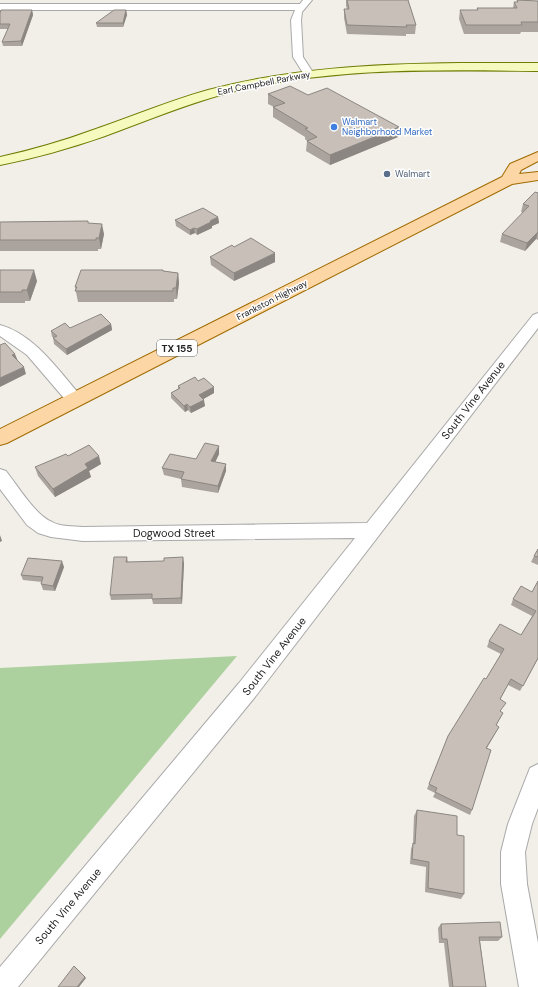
<svg xmlns="http://www.w3.org/2000/svg" width="538" height="987" font-family="'DM Sans',sans-serif">
	<style>
		.forest { fill: #add19e }
		.lines { fill: none; stroke-linecap: round; stroke-linejoin: round }
		.minor-casing { stroke: #a9a9a9; stroke-width: 2 }
		.secondary-casing { stroke: #707d05; stroke-width: 2 }
		.primary-casing { stroke: #a06b00; stroke-width: 2 }
		.minor { fill: #fff; fill-rule: evenodd }
		.secondary { fill: #f7fabf; fill-rule: evenodd }
		.primary { fill: #fcd6a4; fill-rule: evenodd }
		.wall { fill: #aba49e }
		.shaded-wall { fill: #8b8681 }
		.building { fill: #c7bfb8; stroke: #8b8681 }
		.shop-dot { fill: #3f7fe0; stroke: #fff; stroke-width: 1.5 }
		.service-dot { fill: #5c6f8a; stroke: #fff; stroke-width: 1.5 }
		.labels { text-anchor: middle; stroke-width: 3; stroke-linejoin: round; paint-order: stroke }
		.far-street-label { font-size: 9px; fill: #222; stroke: #fff }
		.far-shop-label { font-size: 9px; fill: #366cbe; stroke: #fff; text-anchor: start }
		.far-service-label { font-size: 9px; fill: #4e5e75; stroke: #fff; text-anchor: start }
		.shield { fill: #fff; stroke: #646464; stroke-width: 1 }
		.shield-label { font-size: 10px; font-weight: bold; fill: #222 }
		.street-label { font-size: 11px; fill: #222; stroke: #fff }
	</style>
	<rect width="100%" height="100%" fill="#f2efe9"/>
	<polygon class="forest" points="237,656 0,939 0,668"/>
	<g class="lines">
		<g class="minor-casing">
			<g id="minor">
				<polygon points="303,0 312,0 302,12 301,20 303,57 314,74 309,77 305,76 293,57 291,20 295,10 0,10 0,4 300,4"/>
				<path d="M538 313V328L255 697 18 987H0V967L239 683 355 538 83 541 51 537 38 533 27 525 0 489V469L6 471C18 486 35 515 52 522 61 527 73 526 83 527L367 523 533 315Z"/>
				<path d="M0 325C34 334 59 371 81 396L83 400 81 404 75 406 69 404 27 355 0 336Z"/>
				<polygon points="538,764 538,808 532,824 525,852 527,884 538,943 538,987 519,987 501,884 501,852 508,824 530,768"/>
			</g>
		</g>
		<g class="secondary-casing">
			<path id="secondary" d="M460 63H538V71C435 70 329 67 228 93 186 104 146 121 105 136 71 148 35 158 0 165V157C32 150 63 141 93 130 131 117 169 101 208 90 290 68 375 64 460 63Z"/>
		</g>
		<g class="primary-casing">
			<polygon id="primary" points="538,152 538,161 521,170 519,174 538,172 538,180 512,184 7,443 0,445 0,429 502,177 510,164"/>
		</g>
		<use href="#minor" class="minor"/>
		<use href="#secondary" class="secondary"/>
		<use href="#primary" class="primary"/>
	</g>
	<g class="wall">
		<polygon points="346,0 408,0 416,25 415,34 406,34 406,36 347,34 344,18 344,9 347,9 346,6"/>
		<polygon points="517,0 538,1 538,32 521,32 520,34 464,34 459,19 460,10 477,10 477,8 513,8 514,2 517,2"/>
		<polygon points="32,10 33,15 22,46 3,46 2,42 8,29 0,29 0,13"/>
		<polygon points="126,10 127,15 123,27 97,27 96,23"/>
		<polygon points="268,94 308,95 399,127 398,137 330,165 306,151 307,141 305,139 305,137 273,117 273,107 274,107 268,104"/>
		<polygon points="538,193 538,240 536,239 525,251 500,242 502,234 523,213 521,212 523,204"/>
		<polygon points="218,217 219,223 212,226 212,228 197,235 195,233 190,235 176,226 175,220"/>
		<polygon points="88,221 88,223 104,234 101,249 98,249 98,251 0,251 0,222"/>
		<polygon points="210,257 275,262 234,281 211,265"/>
		<polygon points="0,270 37,281 30,301 25,301 25,303 0,303"/>
		<polygon points="163,271 178,273 179,283 177,299 174,299 174,302 78,302 75,287"/>
		<polygon points="111,324 112,330 67,355 54,344 53,337 52,337 51,331 70,328"/>
		<polygon points="198,381 214,387 214,393 203,399 205,406 191,413 188,410 185,412 171,398 171,393 178,389 178,386"/>
		<polygon points="219,454 215,462 226,464 226,471 218,493 182,487 181,479 164,475 162,468 196,459"/>
		<polygon points="68,456 101,464 89,471 91,477 55,497 38,476 35,467"/>
		<polygon points="538,549 538,565 531,562 534,556"/>
		<polygon points="127,557 128,562 184,563 182,604 153,604 152,599 111,600 110,595"/>
		<polygon points="64,567 55,591 43,590 41,584 42,582 23,580 21,575"/>
		<polygon points="538,581 538,659 520,691 508,685 500,700 501,712 503,713 496,726 499,727 487,748 472,810 470,815 433,797 435,793 427,789 448,736 486,679 501,654 487,647 489,641 521,635 532,616 511,605 513,599 532,592"/>
		<polygon points="417,810 457,835 464,894 461,899 425,892 426,867 410,864 411,849 413,843 414,816"/>
		<polygon points="441,924 502,937 498,941 480,941 486,987 449,987 444,943 439,943 438,928"/>
	</g>
	<g class="shaded-wall">
		<polygon points="32,10 33,15 22,46 21,41"/>
		<polygon points="126,10 127,15 123,27 123,23"/>
		<polygon points="399,127 398,137 330,165 330,155"/>
		<polygon points="218,217 219,223 212,226 212,228 197,235 197,229 210,221"/>
		<polygon points="102,224 104,234 101,249 99,238"/>
		<polygon points="194,228 195,233 190,235 190,230"/>
		<polygon points="538,232 536,239 525,251 527,243"/>
		<polygon points="275,253 275,262 234,281 234,273"/>
		<polygon points="34,270 37,281 30,301 27,290"/>
		<polygon points="178,273 179,283 177,299 176,288"/>
		<polygon points="111,324 112,330 67,355 66,349"/>
		<polygon points="15,354 18,361 12,355"/>
		<polygon points="24,367 26,374 0,387 0,378"/>
		<polygon points="214,387 214,393 200,401 199,395"/>
		<polygon points="204,400 205,406 191,413 190,407"/>
		<polygon points="187,404 188,410 185,412 184,406"/>
		<polygon points="219,446 219,454 212,469 211,461"/>
		<polygon points="99,456 101,464 89,471 91,477 55,497 53,489 85,464"/>
		<polygon points="226,464 226,471 218,493 218,486"/>
		<polygon points="0,535 2,541 0,542"/>
		<polygon points="183,557 184,563 182,604 181,598"/>
		<polygon points="62,561 64,567 55,591 53,586"/>
		<polygon points="85,977 86,978 79,987 77,987"/>
	</g>
	<g class="building">
		<polygon points="347,0 408,0 416,25 406,25 407,27 347,25 344,9 349,9"/>
		<polygon points="517,0 538,1 538,22 521,22 522,25 466,25 460,10 478,10 477,8 517,8 514,2 518,2"/>
		<polygon points="1,10 32,10 21,41 2,42 10,24 0,24 0,13"/>
		<polygon points="114,10 126,10 123,23 96,23"/>
		<polygon points="290,86 308,95 327,88 399,127 330,155 307,141 317,137 305,129 308,128 273,107 285,103 268,94"/>
		<polygon points="535,192 538,193 538,232 527,243 502,234 529,206 523,204"/>
		<polygon points="203,208 218,217 210,221 211,222 197,229 194,228 190,230 175,220"/>
		<polygon points="88,221 88,223 102,224 99,238 96,238 96,240 0,240 0,222"/>
		<polygon points="251,238 275,253 234,273 210,257 232,245 234,247"/>
		<polygon points="0,270 34,270 27,290 22,290 22,292 0,292"/>
		<polygon points="81,270 163,270 163,271 178,273 176,288 173,288 173,291 75,291 77,287 75,287"/>
		<polygon points="101,314 111,324 66,349 53,338 57,336 51,331 65,323 70,328"/>
		<polygon points="5,343 15,354 12,355 24,367 0,378 0,345"/>
		<polygon points="195,377 198,381 204,378 214,387 199,395 204,400 190,407 187,404 184,406 171,393 180,388 178,386"/>
		<polygon points="205,443 219,446 211,461 226,464 218,486 181,479 184,472 162,468 170,454 196,459"/>
		<polygon points="89,445 99,456 85,464 88,468 53,489 35,467 66,454 68,456"/>
		<polygon points="538,549 538,557 534,556"/>
		<polygon points="114,557 127,557 126,562 164,561 164,558 183,557 181,598 152,599 152,594 110,595"/>
		<polygon points="28,558 62,561 53,586 41,584 43,577 21,575"/>
		<polygon points="538,581 538,658 523,686 511,679 500,699 506,703 500,711 503,713 496,725 499,727 486,748 491,750 472,810 435,792 437,788 429,784 448,736 484,678 486,679 504,649 489,641 500,624 521,635 536,611 513,599 521,586 532,592"/>
		<polygon points="417,810 457,816 457,835 464,836 464,894 428,888 429,862 412,859 413,843 415,844"/>
		<polygon points="500,922 502,937 479,937 486,987 453,987 447,939 442,939 441,924"/>
		<polygon points="74,966 85,977 77,987 58,987"/>
	</g>
	<circle class="shop-dot" cx="334" cy="127" r="4"/>
	<circle class="service-dot" cx="387" cy="174" r="4"/>
	<g class="labels">
		<g class="far-street-label">
			<text transform="translate(264 83) rotate(-11)" y="3">Earl Campbell Parkway</text>
			<text transform="translate(272 300) rotate(-27)" y="3">Frankston Highway</text>
		</g>
		<g class="far-shop-label">
			<text x="342" y="125">Walmart<tspan x="342" dy="10">Neighborhood Market</tspan></text>
		</g>
		<g class="far-service-label">
			<text x="395" y="177">Walmart</text>
		</g>
		<rect class="shield" x="157" y="340" width="40" height="16" rx="3"/>
		<g class="shield-label">
			<text x="177" y="352">TX 155</text>
		</g>
		<g class="street-label">
			<text transform="translate(473 400) rotate(-52)" y="4">South Vine Avenue</text>
			<text x="174" y="537">Dogwood Street</text>
			<text transform="translate(274 656) rotate(-52)" y="4">South Vine Avenue</text>
			<text transform="translate(68 906) rotate(-50)" y="4">South Vine Avenue</text>
		</g>
	</g>
</svg>
